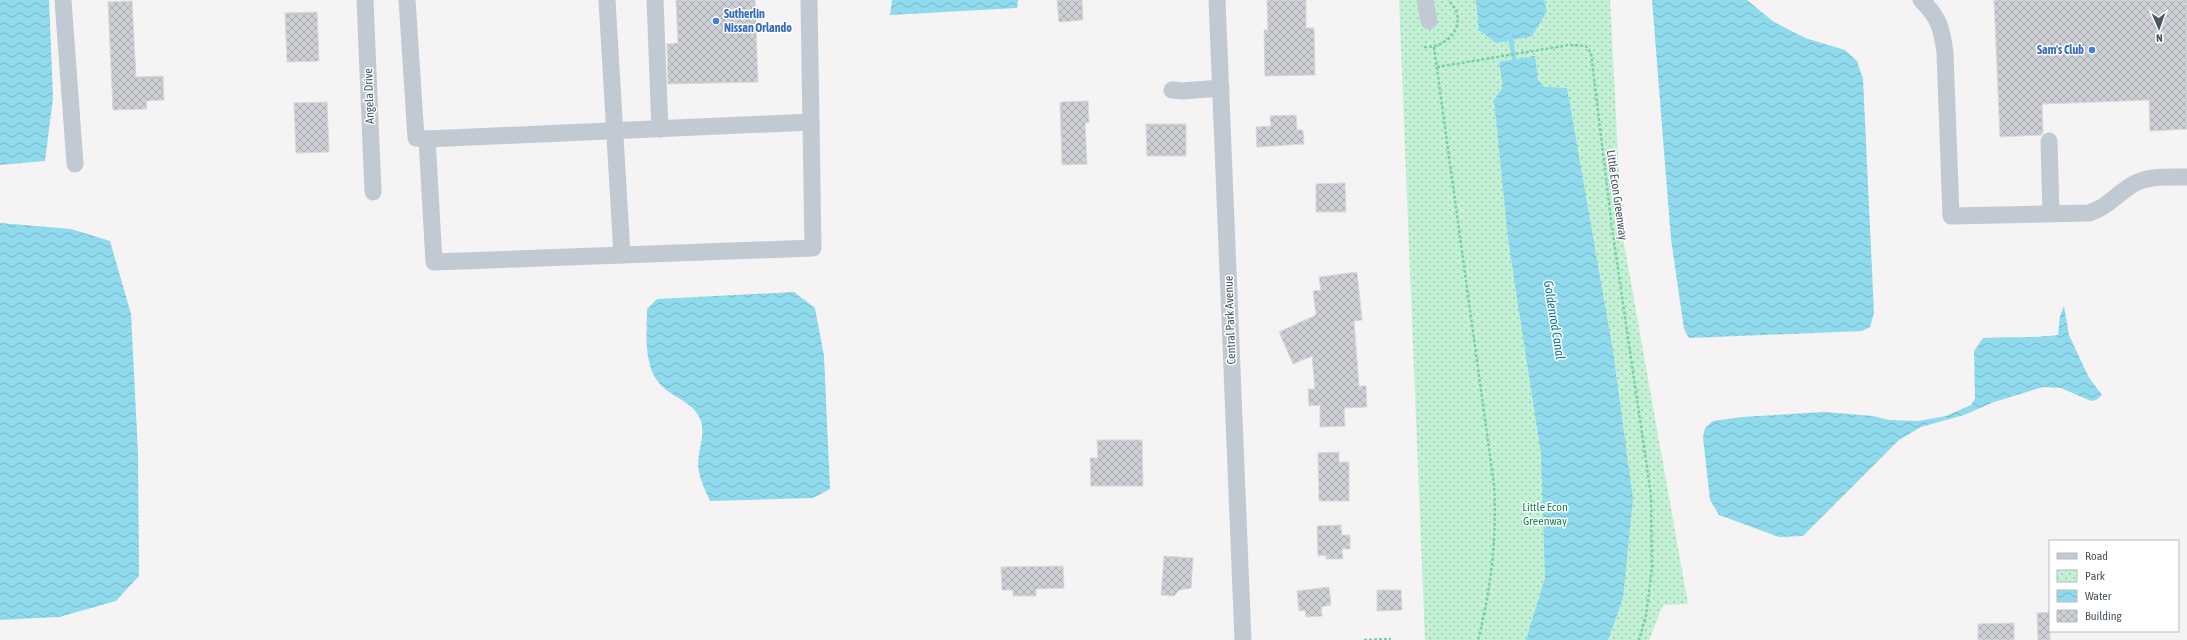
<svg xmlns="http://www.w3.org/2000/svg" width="2187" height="640" font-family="'Asap Condensed',sans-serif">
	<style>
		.park { fill: url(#park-dots) }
		.water { fill: url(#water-waves) }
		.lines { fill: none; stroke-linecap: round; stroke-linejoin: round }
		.stream { stroke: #90daee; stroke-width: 4.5 }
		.building { fill: url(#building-cross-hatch); stroke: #d7d9de }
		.path { stroke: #7ad0a6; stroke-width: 2.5; stroke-dasharray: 3 2; stroke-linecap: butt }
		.minor { stroke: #c1cad2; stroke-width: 17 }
		.shop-dot { fill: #3f7fe0; stroke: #fff; stroke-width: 1.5 }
		.labels { text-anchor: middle; stroke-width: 3; stroke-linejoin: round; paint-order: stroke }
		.shop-label { font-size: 12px; font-weight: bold; fill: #366cbe; stroke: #fff; text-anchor: start }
		.street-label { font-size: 12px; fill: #4a5661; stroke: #fff }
		.park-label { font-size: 12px; fill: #17864f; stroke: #fff }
		.water-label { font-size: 13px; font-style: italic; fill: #0c7c9b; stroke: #fff }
	</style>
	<defs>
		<pattern id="park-dots" width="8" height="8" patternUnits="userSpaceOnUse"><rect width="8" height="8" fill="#c3f1d5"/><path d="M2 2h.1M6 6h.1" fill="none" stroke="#a0c6b0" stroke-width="1.8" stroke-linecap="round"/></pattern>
		<pattern id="water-waves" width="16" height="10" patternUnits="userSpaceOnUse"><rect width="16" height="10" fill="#90daee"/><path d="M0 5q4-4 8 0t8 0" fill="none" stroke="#78b4c4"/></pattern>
		<pattern id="building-cross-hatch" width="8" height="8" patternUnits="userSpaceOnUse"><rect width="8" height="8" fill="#cdcfd5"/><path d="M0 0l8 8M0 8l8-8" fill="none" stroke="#a8abb0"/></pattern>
	</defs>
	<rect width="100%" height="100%" fill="#f5f3f3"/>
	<polygon class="park" points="1399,0 1610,0 1622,232 1688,604 1663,605 1649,640 1425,640"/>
	<g class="water">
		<polygon points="0,0 49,0 53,98 45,161 0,165"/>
		<polygon points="892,0 1018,0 1017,8 890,15"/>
		<polygon points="1476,0 1544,0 1547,11 1532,36 1496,43 1479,30"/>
		<polygon points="1652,0 1747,0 1774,22 1805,38 1845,50 1857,61 1863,79 1874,313 1870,327 1862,331 1689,338 1684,329 1671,239"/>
		<polygon points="1535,56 1538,80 1545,87 1567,88 1613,351 1633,499 1623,598 1608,640 1526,640 1545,578 1541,454 1508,239 1494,100 1503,87 1499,62"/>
		<polygon points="0,223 71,229 110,241 131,314 138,453 139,576 116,601 59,617 0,620"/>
		<path d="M794 292 815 308 824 356 830 489 813 498 710 501C706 492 701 482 699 472 695 455 706 439 701 421 694 401 670 397 659 383 643 364 647 332 647 309L657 299Z"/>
		<path d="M2064 306 2069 335 2088 376 2102 395 2096 400 2091 401 2061 388 2043 387 1994 402 1964 415 1921 427 1899 440 1803 536 1779 537 1719 515 1710 500 1703 437 1705 428 1713 421 1742 417 1824 412 1873 416 1889 420 1918 421 1946 416 1971 405 1975 399 1974 351 1983 338C2008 337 2034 338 2058 335L2060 316Z"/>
	</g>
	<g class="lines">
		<polyline class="stream" points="1510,35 1515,64"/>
	</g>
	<g class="building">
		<polygon points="676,0 755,0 758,82 668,84 667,44 678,43"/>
		<polygon points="1057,0 1082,0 1083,20 1059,22"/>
		<polygon points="1267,0 1306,0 1306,28 1314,28 1315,75 1265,76 1264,30 1268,30"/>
		<polygon points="1994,0 2187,0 2187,129 2150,131 2149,100 2042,104 2043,133 2041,135 2000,137"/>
		<polygon points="132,1 136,77 163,76 164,100 146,101 147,109 113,110 108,2"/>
		<polygon points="317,12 319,61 287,62 285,13"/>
		<polygon points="1088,101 1089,122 1085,123 1087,164 1062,165 1060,102"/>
		<polygon points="327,102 329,152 296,153 294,103"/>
		<polygon points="1296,115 1297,130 1303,130 1304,144 1257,147 1256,127 1271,126 1270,116"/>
		<polygon points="1146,124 1186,124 1186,156 1147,156"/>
		<polygon points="1345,183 1346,212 1316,212 1316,184"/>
		<polygon points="1357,272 1362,320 1354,321 1359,386 1366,386 1367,407 1344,408 1345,426 1320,427 1320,405 1309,406 1308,389 1315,389 1312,356 1293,364 1279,332 1316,315 1313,291 1321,290 1319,277"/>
		<polygon points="1097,440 1142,440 1143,486 1091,486 1090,458 1098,458"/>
		<polygon points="1339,452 1339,462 1349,462 1349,501 1319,501 1318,453"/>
		<polygon points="1341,525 1342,535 1350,535 1350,549 1342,549 1343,559 1326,559 1326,555 1318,556 1317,526"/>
		<polygon points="1164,556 1193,558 1191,588 1179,590 1174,596 1161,595"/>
		<polygon points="1063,566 1064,588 1036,589 1036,596 1013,596 1013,590 1002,590 1001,567"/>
		<polygon points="1329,587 1331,605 1321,607 1322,616 1306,617 1305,610 1299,611 1297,591"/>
		<polygon points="1377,590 1401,590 1402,610 1377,611"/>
		<polygon points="2050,612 2050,640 2038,640 2037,613"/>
		<polygon points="2014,623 2014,640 1978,640 1978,624"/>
	</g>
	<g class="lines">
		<g class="path">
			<path d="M1424 47C1451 48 1470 20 1448 0"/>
			<path d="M1434 47 1494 485C1497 537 1491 590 1478 640"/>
			<polyline points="1437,67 1569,45 1586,46 1591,53 1612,228 1651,495 1652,569 1646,615 1639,640"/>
			<polyline points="1364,640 1391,639"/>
		</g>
		<g class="minor">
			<polyline points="63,0 75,164"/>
			<polyline points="365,0 373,192"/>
			<polyline points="407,0 416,138 427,139 434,262 813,248 809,0"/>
			<polyline points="607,0 622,255"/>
			<polyline points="655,0 660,129"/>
			<polyline points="1217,0 1243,640"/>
			<polyline points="1425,0 1429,21"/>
			<path d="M1921 0C1939 17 1942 29 1945 53L1951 216 2089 213C2106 208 2115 196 2129 187 2145 175 2168 177 2187 177"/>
			<polyline points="1172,90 1182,91 1221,88"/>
			<polyline points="427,139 811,122"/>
			<polyline points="2049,141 2051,213"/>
		</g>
	</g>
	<g class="shop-dot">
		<circle cx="716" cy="21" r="4"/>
		<circle cx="2092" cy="50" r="4"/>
	</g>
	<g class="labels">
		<g class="shop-label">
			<text x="724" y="18">Sutherlin<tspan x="724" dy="14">Nissan Orlando</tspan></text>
			<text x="2084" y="54" text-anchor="end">Sam's Club</text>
		</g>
		<g class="street-label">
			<text transform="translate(369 96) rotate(-92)" y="4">Angela Drive</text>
			<text transform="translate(1617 195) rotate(82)" y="4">Little Econ Greenway</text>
			<text transform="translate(1230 320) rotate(-92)" y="4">Central Park Avenue</text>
		</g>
		<g class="park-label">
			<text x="1545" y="511">Little Econ<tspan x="1545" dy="14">Greenway</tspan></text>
		</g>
		<g class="water-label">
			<text transform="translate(1555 320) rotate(81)" y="5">Goldenrod Canal</text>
		</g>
	</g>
	<rect x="2049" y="540" width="130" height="92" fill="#ffffff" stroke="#b7bbc0"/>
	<rect x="2057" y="553" width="20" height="6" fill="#c1cad2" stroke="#b7bbc0"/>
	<text x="2085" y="560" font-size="12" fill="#4a5661">Road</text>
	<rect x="2057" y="570" width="20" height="12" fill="url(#park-dots)" stroke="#b7bbc0"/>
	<text x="2085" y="580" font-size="12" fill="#4a5661">Park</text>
	<rect x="2057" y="590" width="20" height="12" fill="url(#water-waves)" stroke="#b7bbc0"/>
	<text x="2085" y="600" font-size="12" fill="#4a5661">Water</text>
	<rect x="2057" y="610" width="20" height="12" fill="url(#building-cross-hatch)" stroke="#b7bbc0"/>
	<text x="2085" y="620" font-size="12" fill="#4a5661">Building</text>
	<g transform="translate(2159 28) rotate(178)" stroke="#ffffff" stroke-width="3" paint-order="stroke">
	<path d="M0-3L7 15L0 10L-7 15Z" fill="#4a5661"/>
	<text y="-6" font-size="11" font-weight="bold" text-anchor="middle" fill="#4a5661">N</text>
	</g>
</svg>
